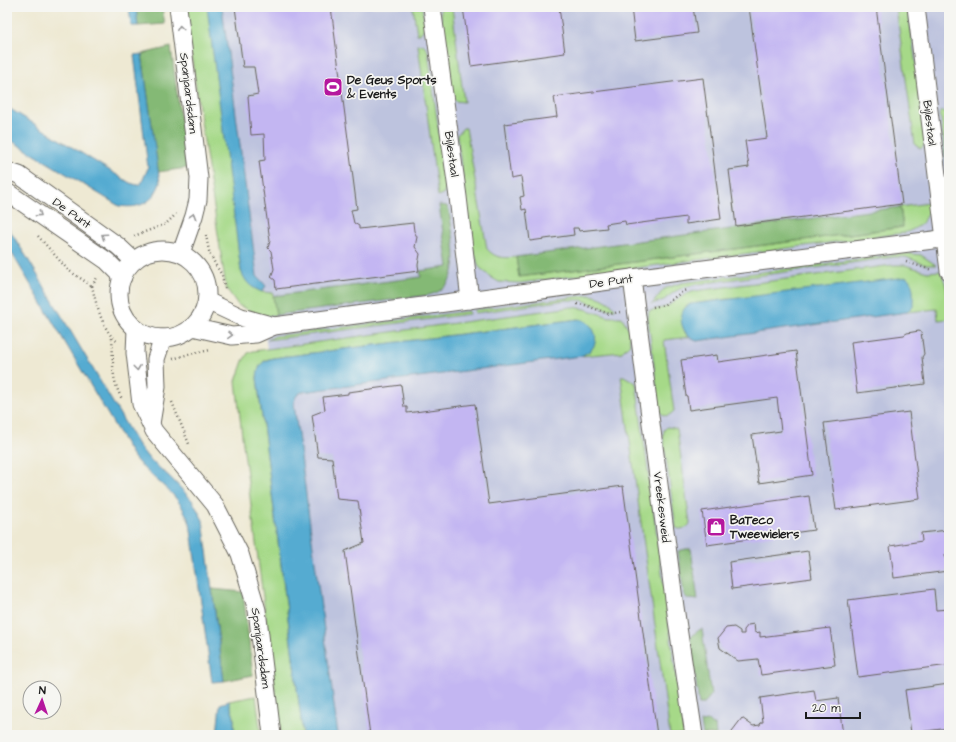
<svg xmlns="http://www.w3.org/2000/svg" width="956" height="742" font-family="'Architects Daughter',sans-serif">
	<style>
		.industrial { fill: #bdc3de }
		.green { fill: #a6d988; stroke: #617a52 }
		.forest { fill: #84b974; stroke: #506a48 }
		.water { fill: #55abd1; stroke: #386476 }
		.building { fill: #c3b6f2 }
		.lines { fill: none; stroke-linecap: round; stroke-linejoin: round }
		.minor-casing { stroke: #66645c; stroke-width: 19 }
		.path { stroke: #66645c; stroke-width: 2.5; stroke-dasharray: 1 3; stroke-linecap: butt }
		.minor { stroke: #fff; stroke-width: 17 }
		.oneway { stroke: #999 }
		.labels { text-anchor: middle; stroke-width: 3.5; stroke-linejoin: round; paint-order: stroke }
		.poi-label { font-size: 12px; font-weight: bold; fill: #1c1c1c; stroke: #f6f6f2; text-anchor: start }
		.street-label { font-size: 12px; fill: #1c1c1c; stroke: #f6f6f2 }
	</style>
	<rect width="100%" height="100%" fill="#f6f6f2"/>
	<filter id="ink" filterUnits="userSpaceOnUse"><feTurbulence type="fractalNoise" baseFrequency=".025" numOctaves="2"/><feDisplacementMap in="SourceGraphic" scale="8" xChannelSelector="R" yChannelSelector="G"/><feConvolveMatrix kernelMatrix="1 2 1 2 8 2 1 2 1" color-interpolation-filters="sRGB"/></filter>
	<filter id="wash" filterUnits="userSpaceOnUse"><feTurbulence type="fractalNoise" baseFrequency=".012" numOctaves="4" result="noise"/><feDisplacementMap in="SourceGraphic" scale="16" xChannelSelector="R" yChannelSelector="G"/><feGaussianBlur stdDeviation="0.9" result="paint"/><feColorMatrix in="noise" values="0 0 0 0 0 0 0 0 0 0 0 0 0 0 0 0 0 1.4 0 .05"/><feComposite in="paint" operator="in"/></filter>
	<g filter="url(#wash)">
		<rect width="100%" height="100%" fill="#eee9d3"/>
		<polygon class="industrial" points="221,7 949,7 949,735 319,735"/>
		<g class="green">
			<polygon points="184,7 211,7 241,271 262,292 273,293 276,315 261,316 238,305 226,288"/>
			<polygon points="413,7 422,7 425,27 420,34 417,34"/>
			<polygon points="440,7 452,7 464,102 455,101 452,96"/>
			<polygon points="896,7 908,10 927,141 921,149 915,145"/>
			<path d="M418 45C423 44 426 47 428 51L446 187 444 193 438 196Z"/>
			<polygon points="949,111 949,186 940,112"/>
			<path d="M463 128H466L487 249C496 259 504 258 516 257L519 277 903 227 900 207 929 203C930 220 919 228 904 233L520 283 499 282 492 278 479 267 472 246 457 135Z"/>
			<polygon points="904,253 921,255 936,265 926,265 906,257 894,257 698,284 684,287 674,292 664,300 652,304 664,289 681,283"/>
			<path d="M893 265H905L927 272 940 271C948 285 949 303 949 319L938 320 937 309 907 312 913 306 727 299 691 304 686 306 685 333 689 337 664 340 674 411C669 416 665 418 660 412L648 319 649 311 666 307 686 294 695 291Z"/>
			<path d="M589 295C600 296 609 301 616 309H606L582 300H566L475 313 474 310Z"/>
			<polygon points="572,307 585,309 609,317 622,317 629,330 630,344 622,352 581,356 591,350 579,319 273,358 265,360 258,371 257,378 303,735 281,735 242,436 236,381 243,361 248,353 253,351"/>
			<polygon points="469,311 469,314 267,340 275,336"/>
			<polygon points="621,376 624,376 636,383 684,735 670,735"/>
			<polygon points="667,427 674,428 677,429 690,524 686,528 680,529 676,528 663,436 664,430"/>
			<polygon points="256,696 261,735 234,735 234,717 229,701"/>
		</g>
		<g class="forest">
			<polygon points="136,7 162,7 165,24 138,26"/>
			<polygon points="171,47 187,168 158,172 142,54"/>
			<path d="M439 205 447 206 449 210C452 235 464 273 441 290 438 292 433 294 429 295L276 315 273 296 421 277 420 271 448 267Z"/>
			<polygon points="900,207 903,227 519,277 516,257"/>
			<polygon points="686,549 691,549 698,600 688,599 684,595 678,551"/>
			<polygon points="212,589 243,592 253,675 224,681"/>
			<polygon points="702,629 711,695 704,704 699,704 690,638 699,630"/>
			<polygon points="708,721 712,725 715,725 716,735 703,735 701,722"/>
		</g>
		<g class="water">
			<polygon points="129,7 136,7 138,26 131,26"/>
			<path d="M207 7H222L257 276 266 286 262 292C250 287 246 283 241 271Z"/>
			<path d="M142 54 160 183C153 203 140 209 119 206L7 138V107L130 183 137 185 141 184 148 168 134 55Z"/>
			<path d="M7 226 28 259 138 445 150 460 170 477 192 500 203 520 224 681 212 682 190 523C185 512 180 502 172 494 158 480 143 470 132 455L7 245Z"/>
			<path d="M907 277C915 284 913 296 913 306L907 312 697 341C681 337 674 310 691 304Z"/>
			<path d="M579 319C593 321 602 340 590 351 587 353 584 354 581 356L302 392C296 395 295 397 294 404L338 735H303L257 378C258 366 261 361 273 358Z"/>
			<polygon points="229,701 234,717 234,735 217,735 220,704"/>
		</g>
		<g id="blocks">
			<g class="building">
				<polygon points="235,7 331,7 357,209 351,210 354,223 359,226 359,229 413,223 414,231 417,237 415,247 420,254 418,265 419,271 276,289 275,280 271,277 274,269 271,251 268,248 270,241 259,161 265,160 264,134 251,135 248,96 258,94 254,67 243,67"/>
				<polygon points="463,7 559,7 565,53 471,66"/>
				<polygon points="631,7 693,7 697,33 635,41"/>
				<polygon points="749,7 876,7 902,204 736,226 729,170 749,167 745,141 767,138"/>
				<polygon points="703,78 721,219 686,224 686,217 626,225 625,221 606,224 607,228 579,231 578,228 573,228 574,235 530,241 526,209 522,210 520,197 524,196 521,177 511,179 504,124 557,117 554,97"/>
				<polygon points="919,331 921,332 924,354 922,357 925,384 857,393 851,342 904,335 907,333"/>
				<polygon points="796,351 812,475 759,483 752,435 781,431 777,398 689,410 687,396 686,396 681,360 717,355 718,362"/>
				<polygon points="401,385 404,407 407,407 407,413 475,404 489,504 623,486 657,735 370,735 345,551 364,543 358,501 337,499 332,458 318,457 312,415 325,410 323,397 348,394 348,392"/>
				<polygon points="909,412 920,499 836,510 824,423"/>
				<polygon points="809,496 814,530 707,545 702,511"/>
				<polygon points="948,530 949,540 946,541 949,548 949,554 945,555 948,571 894,578 890,546 922,541 921,533"/>
				<polygon points="808,551 812,578 732,589 729,562"/>
				<polygon points="934,589 936,610 949,609 949,665 858,677 848,600"/>
				<polygon points="754,624 755,633 760,632 760,637 830,628 835,665 761,675 758,659 738,661 720,648 718,638 726,628 734,627 740,631 740,634 744,634 744,630 748,625"/>
				<polygon points="949,684 949,728 911,733 905,690"/>
				<polygon points="814,690 816,701 838,698 843,735 820,735 819,733 807,735 729,735 742,718 753,726 760,725 761,722 763,722 760,698"/>
			</g>
		</g>
	</g>
	<g filter="url(#ink)">
		<use href="#blocks" fill-opacity="0" stroke="#66645c" stroke-width="1"/>
		<g class="lines">
			<g class="minor-casing">
				<g id="minor">
					<polyline points="178,7 199,178 198,200 194,216 181,253"/>
					<polyline points="432,7 458,197 470,300"/>
					<polyline points="916,7 949,271"/>
					<polyline points="7,171 19,175 118,246 134,261"/>
					<polyline points="7,192 107,261 123,277"/>
					<circle cx="163" cy="294" r="44"/>
					<polyline points="632,278 675,607 694,735"/>
					<polyline points="207,301 241,317 274,326"/>
					<polyline points="192,327 232,336 256,334 274,326 632,278 949,238"/>
					<polyline points="136,329 135,353 141,404 154,431 215,505 240,554 257,610 272,735"/>
					<polyline points="151,424 157,387 156,359 163,338"/>
				</g>
			</g>
			<g class="path">
				<polyline points="206,235 209,251 215,264 222,275 225,291"/>
				<polyline points="38,236 68,270 92,286"/>
				<polyline points="134,236 166,224 176,214"/>
				<polyline points="906,262 932,270"/>
				<path d="M92 286C96 304 103 332 118 342"/>
				<polyline points="92,286 98,276"/>
				<polyline points="577,304 585,305 609,314 620,312"/>
				<polyline points="653,307 664,305 683,291 687,290"/>
				<path d="M112 338C114 362 110 377 122 399"/>
				<polyline points="173,359 189,354 211,350"/>
				<polyline points="172,402 189,444"/>
			</g>
			<use href="#minor" class="minor"/>
		</g>
		<defs><path id="oneway-chevron" d="M-2-3.5L2.5 0L-2 3.5" fill="none" stroke-width="1.6" stroke-linecap="round" stroke-linejoin="round"/></defs>
		<g class="oneway">
			<use href="#oneway-chevron" transform="translate(180 28) rotate(-97)"/>
			<use href="#oneway-chevron" transform="translate(39 214) rotate(34)"/>
			<use href="#oneway-chevron" transform="translate(193 216) rotate(-73)"/>
			<use href="#oneway-chevron" transform="translate(104 236) rotate(-145)"/>
			<use href="#oneway-chevron" transform="translate(230 335) rotate(4)"/>
			<use href="#oneway-chevron" transform="translate(137 368) rotate(83)"/>
		</g>
	</g>
	<defs>
		<g id="stadium-square" transform="scale(1)"><rect x="-9" y="-9" width="18" height="18" rx="4" fill="#b5179e" stroke="#f6f6f2"/><path d="M0-5a6.5 5 0 1 0 0 10a6.5 5 0 1 0 0-10ZM-3.5-1.8h7v3.6h-7Z" fill="#fff"/></g>
		<g id="shop-square" transform="scale(1)"><rect x="-9" y="-9" width="18" height="18" rx="4" fill="#b5179e" stroke="#f6f6f2"/><path d="M-5-2.5h2.3a2.7 3.5 0 0 1 5.4 0H5L5.5 6h-11ZM-1.5-2.5h3a1.5 2.3 0 0 0-3 0Z" fill="#fff"/></g>
	</defs>
	<g fill-rule="evenodd">
		<use href="#stadium-square" x="333" y="87"/>
		<use href="#shop-square" x="716" y="527"/>
	</g>
	<g class="labels">
		<g class="poi-label">
			<text x="347" y="84">De Geus Sports<tspan x="347" dy="14">&amp; Events</tspan></text>
			<text x="730" y="524">BaTeco<tspan x="730" dy="14">Tweewielers</tspan></text>
		</g>
		<g class="street-label">
			<text transform="translate(189 93) rotate(83)" y="4">Spanjaardsdam</text>
			<text transform="translate(930 123) rotate(83)" y="4">Bijlestaal</text>
			<text transform="translate(452 154) rotate(82)" y="4">Bijlestaal</text>
			<text transform="translate(72 213) rotate(35)" y="4">De Punt</text>
			<text transform="translate(611 281) rotate(-8)" y="4">De Punt</text>
			<text transform="translate(662 507) rotate(83)" y="4">Vreekesweid</text>
			<text transform="translate(261 648) rotate(82)" y="4">Spanjaardsdam</text>
		</g>
	</g>
	<rect width="956" height="742" fill="none" stroke="#f6f6f2" stroke-width="24"/>
	<g transform="translate(42 700) rotate(3)"><circle r="19" fill="#f6f6f2" stroke="#9f9f9c"/>
	<path d="M0-3L7 15L0 10L-7 15Z" fill="#b5179e"/>
	<text y="-6" font-size="11" font-weight="bold" text-anchor="middle" fill="#1c1c1c">N</text>
	</g>
	<path d="M806 712v6h54v-6" fill="none" stroke="#1c1c1c" stroke-width="2"/>
	<text x="812" y="712" font-size="12" fill="#1c1c1c" stroke="#f6f6f2" stroke-width="3" paint-order="stroke">20 m</text>
</svg>
